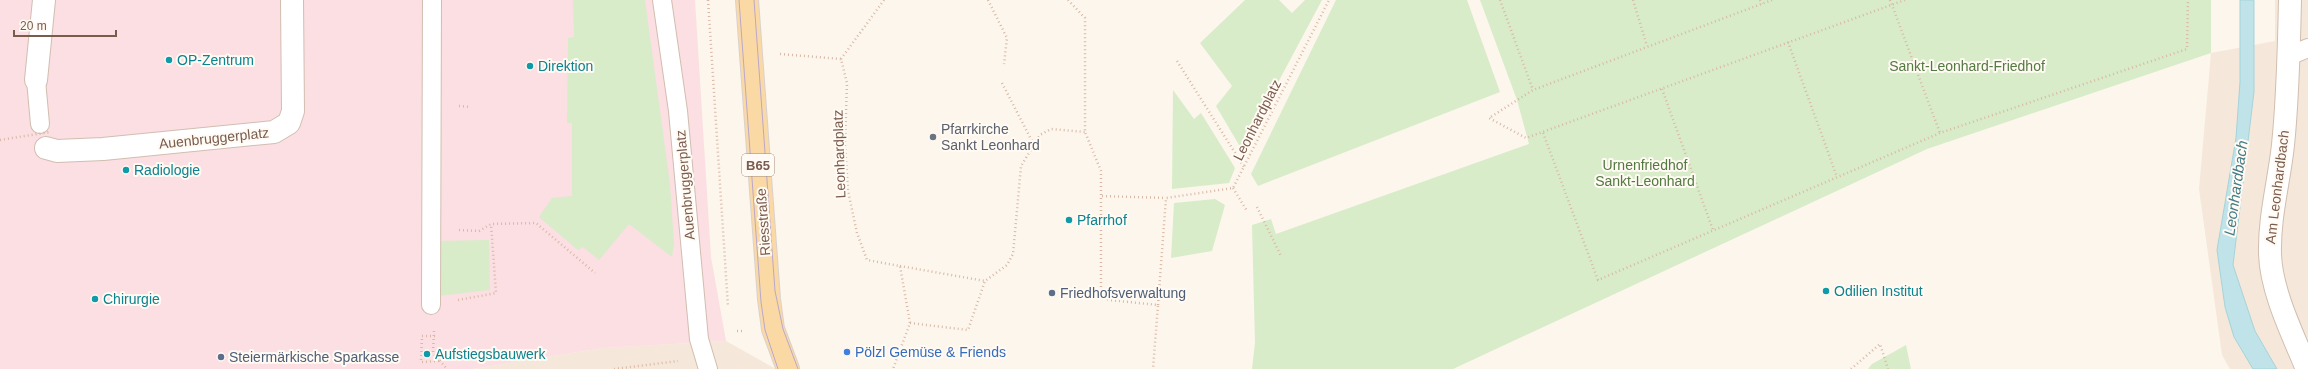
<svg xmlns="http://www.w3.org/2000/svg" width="2308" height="369" font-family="Arial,sans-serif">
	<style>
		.residential { fill: #f5e8da }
		.medical { fill: #fbdfe3 }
		.green { fill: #d8ecc9 }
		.water { fill: #bfe3e8; stroke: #a5d3da }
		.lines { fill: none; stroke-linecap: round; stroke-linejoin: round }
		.lane-casing { stroke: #d1beb0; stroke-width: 20 }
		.street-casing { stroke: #d1beb0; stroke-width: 24 }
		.primary-casing { stroke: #dad1cd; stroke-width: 24 }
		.path { stroke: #d9b8a5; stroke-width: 2.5; stroke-dasharray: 1 3; stroke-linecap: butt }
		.lane { stroke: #fff; stroke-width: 18 }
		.street { stroke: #fff; stroke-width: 22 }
		.primary { stroke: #fbd9a5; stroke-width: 22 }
		.tram { stroke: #b9a8c9; stroke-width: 1 }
		.path-bridge { stroke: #d9b8a5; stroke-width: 2.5; stroke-dasharray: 1 3; stroke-linecap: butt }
		.culture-dot { fill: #0f9aa8; stroke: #fffaf3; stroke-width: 1.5 }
		.worship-dot { fill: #6b7280; stroke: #fffaf3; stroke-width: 1.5 }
		.service-dot { fill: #5c6f8a; stroke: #fffaf3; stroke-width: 1.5 }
		.shop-dot { fill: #3f7fe0; stroke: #fffaf3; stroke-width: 1.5 }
		.labels { text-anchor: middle; stroke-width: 4; stroke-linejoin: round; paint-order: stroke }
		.shield { fill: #fffaf3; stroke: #a28b7f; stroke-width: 1 }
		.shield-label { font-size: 13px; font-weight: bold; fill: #7a5c4d }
		.culture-label { font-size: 14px; fill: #0d838f; stroke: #fffaf3; text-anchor: start }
		.park-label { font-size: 14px; fill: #537a41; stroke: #fffaf3 }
		.street-label { font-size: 14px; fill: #7a5c4d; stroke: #fffaf3 }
		.worship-label { font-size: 14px; fill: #5b616d; stroke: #fffaf3; text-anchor: start }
		.service-label { font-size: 14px; fill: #4e5e75; stroke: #fffaf3; text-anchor: start }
		.shop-label { font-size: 14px; fill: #366cbe; stroke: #fffaf3; text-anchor: start }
		.water-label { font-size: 15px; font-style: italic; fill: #437c86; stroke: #fffaf3 }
	</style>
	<rect width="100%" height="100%" fill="#fdf6ec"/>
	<g class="residential">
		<polygon points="2275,0 2308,0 2308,369 2230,369 2222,355 2199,189 2211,53 2275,41"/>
		<polygon points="726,341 776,369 473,369 603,348"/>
	</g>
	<polygon class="medical" points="0,0 695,0 711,257 726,341 603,348 473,369 0,369"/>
	<g class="green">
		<polygon points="573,0 645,0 670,184 674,244 672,257 629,224 599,260 583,247 578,250 539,217 552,198 572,196 572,123 567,123 568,38 574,37"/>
		<polygon points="1245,0 1279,0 1292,13 1305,0 1322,0 1242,150 1216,106 1232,86 1200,43"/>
		<polygon points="1336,0 1467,0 1500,92 1258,186 1251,174"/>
		<polygon points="1480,0 2211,0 2211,53 1927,149 1453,369 1252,369 1255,343 1252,225 1271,219 1276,234 1529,144 1517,100"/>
		<polygon points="1173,90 1194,119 1201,113 1235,168 1229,183 1172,189"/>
		<polygon points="1215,199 1225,205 1212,251 1171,258 1174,203"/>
		<polygon points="489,240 490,290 438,296 437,241"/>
		<polygon points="1906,345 1911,369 1868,369 1872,364"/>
	</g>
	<polygon class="water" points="2240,0 2254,0 2254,92 2233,265 2255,331 2277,369 2253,369 2234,337 2225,307 2217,250 2236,138 2240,82"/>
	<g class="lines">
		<g class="lane-casing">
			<g id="lane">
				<polyline points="662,0 678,111 699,339 708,369"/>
				<polyline points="2289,56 2308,48"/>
				<polyline points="36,80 40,124"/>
				<polyline points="431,305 432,0"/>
			</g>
		</g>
		<g class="street-casing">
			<g id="street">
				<path d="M2290 0C2289 48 2288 97 2283 145 2279 182 2269 217 2270 254 2271 291 2293 335 2307 369"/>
				<polyline points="36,80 44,0"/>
				<polyline points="46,148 57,151 103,149 274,132 289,123 293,111 292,0"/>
			</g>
		</g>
		<g class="primary-casing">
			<polyline id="primary" points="747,0 769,299 773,329 788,369"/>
		</g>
		<g class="path">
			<polyline points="708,0 728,307"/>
			<polyline points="988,0 1007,38 1004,64"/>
			<polyline points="1068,0 1085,18 1085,132 1101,171 1101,291 1103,297 1109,300 1158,305 1153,369"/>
			<polyline points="1500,0 1533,90"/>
			<polyline points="1633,0 1647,46"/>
			<polyline points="1760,0 1762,4"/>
			<polyline points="1772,0 1533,90 1489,118 1526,138 1905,0"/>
			<polyline points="1890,0 1940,133"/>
			<polyline points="1788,42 1837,177"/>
			<polyline points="780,54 841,59 847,83 845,144 848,191 857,233 867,260 900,266 910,323 893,369"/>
			<polyline points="841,59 884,0"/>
			<polyline points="1177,61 1244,167"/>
			<polyline points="1002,83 1034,145"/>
			<polyline points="1662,89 1713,230"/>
			<polyline points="459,106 471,107"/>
			<polyline points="1543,133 1598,280 1940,133 2187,49 2188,0"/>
			<polyline points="1233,188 1247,211"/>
			<polyline points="1102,196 1166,198"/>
			<polyline points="1257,207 1281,256"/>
			<polyline points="459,230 479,231 491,224 536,223 595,273"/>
			<polyline points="900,266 985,281 1007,265 1013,254 1021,166 1040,135 1051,129 1085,132"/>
			<polyline points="458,300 496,293 491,224"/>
			<polyline points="1158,305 1166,198 1233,188 1329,0"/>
			<polyline points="910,323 968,330 985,281"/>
			<polyline points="434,331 433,353 447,369"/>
			<polyline points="737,331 745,331"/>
			<polyline points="435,336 422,336 421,362 440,361"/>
			<polyline points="614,369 678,361"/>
			<polyline points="1851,369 1880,344 1888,369"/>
		</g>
		<use href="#lane" class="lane"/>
		<use href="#street" class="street"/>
		<use href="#primary" class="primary"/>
		<g class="tram">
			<polyline points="739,0 761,302 765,330 778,369"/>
			<polyline points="754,0 775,291 783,329 798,369"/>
		</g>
		<polyline class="path-bridge" points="0,140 50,132"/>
	</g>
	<g class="culture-dot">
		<circle cx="169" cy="60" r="4"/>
		<circle cx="530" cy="66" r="4"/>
		<circle cx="126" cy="170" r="4"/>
		<circle cx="1069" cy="220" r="4"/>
		<circle cx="1826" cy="291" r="4"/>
		<circle cx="95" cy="299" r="4"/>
		<circle cx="427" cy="354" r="4"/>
	</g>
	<circle class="worship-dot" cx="933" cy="137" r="4"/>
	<g class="service-dot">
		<circle cx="1052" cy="293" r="4"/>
		<circle cx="221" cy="357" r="4"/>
	</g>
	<circle class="shop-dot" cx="847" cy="352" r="4"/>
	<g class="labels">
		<rect class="shield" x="742" y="154" width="32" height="22" rx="3"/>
		<g class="shield-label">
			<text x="758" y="170">B65</text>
		</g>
		<g class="culture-label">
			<text x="177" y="65">OP-Zentrum</text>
			<text x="538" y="71">Direktion</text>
			<text x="134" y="175">Radiologie</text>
			<text x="1077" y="225">Pfarrhof</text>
			<text x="1834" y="296">Odilien Institut</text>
			<text x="103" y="304">Chirurgie</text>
			<text x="435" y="359">Aufstiegsbauwerk</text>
		</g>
		<g class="park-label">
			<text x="1967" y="71">Sankt-Leonhard-Friedhof</text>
			<text x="1645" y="170">Urnenfriedhof<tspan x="1645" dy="16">Sankt-Leonhard</tspan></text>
		</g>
		<g class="street-label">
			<text transform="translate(1257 120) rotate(-63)" y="5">Leonhardplatz</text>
			<text transform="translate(214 138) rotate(-6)" y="5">Auenbruggerplatz</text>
			<text transform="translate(839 154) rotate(-92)" y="5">Leonhardplatz</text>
			<text transform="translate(685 185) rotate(-95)" y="5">Auenbruggerplatz</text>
			<text transform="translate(2277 187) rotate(-83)" y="5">Am Leonhardbach</text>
			<text transform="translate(763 222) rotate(-94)" y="5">Riesstraße</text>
		</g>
		<g class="worship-label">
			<text x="941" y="134">Pfarrkirche<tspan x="941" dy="16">Sankt Leonhard</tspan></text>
		</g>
		<g class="service-label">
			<text x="1060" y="298">Friedhofsverwaltung</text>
			<text x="229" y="362">Steiermärkische Sparkasse</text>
		</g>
		<g class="shop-label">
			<text x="855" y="357">Pölzl Gemüse &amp; Friends</text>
		</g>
		<g class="water-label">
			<text transform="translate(2236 188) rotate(-82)" y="5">Leonhardbach</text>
		</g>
	</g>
	<path d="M14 30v6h102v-6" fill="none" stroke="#7a5c4d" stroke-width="2"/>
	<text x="20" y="30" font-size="12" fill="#7a5c4d" stroke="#fffaf3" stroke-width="3" paint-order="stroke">20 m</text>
</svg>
